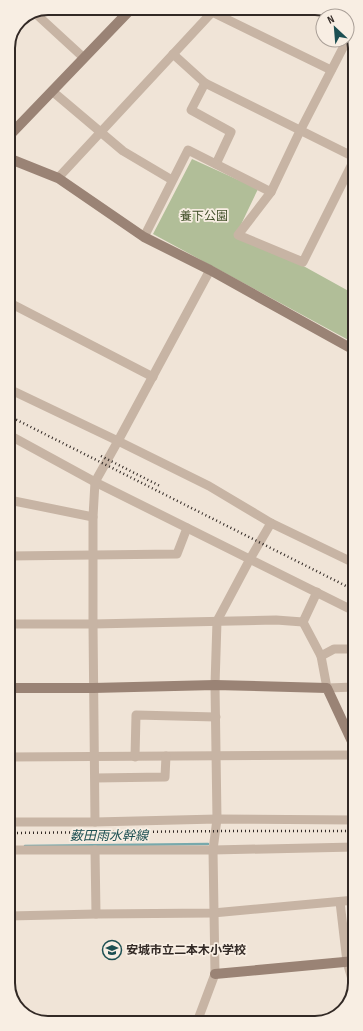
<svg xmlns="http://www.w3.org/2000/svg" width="363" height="1031" font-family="'Sofia Sans Condensed','Noto Sans JP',sans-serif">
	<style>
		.green { fill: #b1be98 }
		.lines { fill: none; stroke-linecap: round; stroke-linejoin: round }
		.stream { stroke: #77a9ac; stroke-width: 2.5 }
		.street { stroke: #c7b4a4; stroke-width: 9 }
		.secondary { stroke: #9a8375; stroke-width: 10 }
		.rail { stroke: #322925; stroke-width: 2.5; stroke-dasharray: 1 3; stroke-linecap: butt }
		.labels { text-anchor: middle; stroke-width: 3.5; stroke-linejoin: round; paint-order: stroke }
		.park-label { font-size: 12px; fill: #42502a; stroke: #f8eee3 }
		.poi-label { font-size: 12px; font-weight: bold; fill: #322925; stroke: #f8eee3; text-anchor: start }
		.water-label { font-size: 13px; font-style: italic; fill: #1c4f52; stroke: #f8eee3 }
		.rim { fill: none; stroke: #322925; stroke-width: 2 }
	</style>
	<rect width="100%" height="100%" fill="#f0e4d7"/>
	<polygon class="green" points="192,159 258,189 235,237 298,263 354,294 354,343 153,234"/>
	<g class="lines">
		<polyline class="stream" points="25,846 208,844"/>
		<g class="street">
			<polyline points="212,12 331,70"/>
			<polyline points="35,13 84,58"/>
			<polyline points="347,40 300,131 271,192 238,235 303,262 354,160"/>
			<polyline points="173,54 205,83 354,157"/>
			<polyline points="205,83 191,110 231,132 216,164"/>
			<polyline points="52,91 123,151 172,180"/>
			<polyline points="58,178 216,8"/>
			<polyline points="144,237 188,150 271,192"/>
			<polyline points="354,287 354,289"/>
			<polyline points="8,302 153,377"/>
			<polyline points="9,389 118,441 209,486 271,523 354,563"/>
			<polyline points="9,435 95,482 354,611"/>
			<polyline points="9,500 93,517"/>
			<polyline points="9,556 177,554 187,528"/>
			<polyline points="303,622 321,656 327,688 355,687"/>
			<polyline points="303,622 317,592"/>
			<polyline points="9,624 93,624 276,620 303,622"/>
			<polyline points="321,656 334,649 354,649"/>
			<polyline points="9,757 355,755"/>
			<polyline points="135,757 136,715 216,717"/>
			<polyline points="95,778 165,777 166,756"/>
			<polyline points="9,822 95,822 217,819 355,820"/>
			<polyline points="95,822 93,624 93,517 95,482 118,441 210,270"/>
			<polyline points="9,850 213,850 355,847"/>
			<polyline points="95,850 96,914"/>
			<polyline points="340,902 347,962 354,986"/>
			<polyline points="9,916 96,914 213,913 355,900"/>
			<polyline points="9,934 10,916"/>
			<polyline points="197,1022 215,974 213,850 217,819 215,685 217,621 250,559 271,523"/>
		</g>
		<g class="secondary">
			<polyline points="8,137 132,8"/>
			<polyline points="8,158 58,178 144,237 210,270 354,350"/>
			<polyline points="9,688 93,688 215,685 327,688 355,748"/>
			<polyline points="215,974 355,961"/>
		</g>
		<g class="rail">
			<polyline points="9,416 354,590"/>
			<polyline points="101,456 160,486"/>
			<polyline points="9,833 231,831 355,831"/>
		</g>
	</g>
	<defs>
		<g id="school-ring" transform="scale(1)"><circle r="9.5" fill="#f8eee3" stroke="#1c4f52" stroke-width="1.5"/><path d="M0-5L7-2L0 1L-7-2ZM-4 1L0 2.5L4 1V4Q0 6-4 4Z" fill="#1c4f52"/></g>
	</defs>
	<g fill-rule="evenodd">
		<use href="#school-ring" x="112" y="950"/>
	</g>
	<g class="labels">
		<g class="park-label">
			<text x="204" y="220">養下公園</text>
		</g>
		<g class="poi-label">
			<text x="126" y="954">安城市立二本木小学校</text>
		</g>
		<g class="water-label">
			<text x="109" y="840">薮田雨水幹線</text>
		</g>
	</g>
	<path d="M0 0H363V1031H0ZM48 15H315A33 33 0 0 1 348 48V983A33 33 0 0 1 315 1016H48A33 33 0 0 1 15 983V48A33 33 0 0 1 48 15Z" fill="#f8eee3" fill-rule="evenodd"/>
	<path class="rim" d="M48 15H315A33 33 0 0 1 348 48V983A33 33 0 0 1 315 1016H48A33 33 0 0 1 15 983V48A33 33 0 0 1 48 15Z"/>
	<g transform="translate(335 28) rotate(334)"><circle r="19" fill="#f8eee3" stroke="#a99f97"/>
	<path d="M0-3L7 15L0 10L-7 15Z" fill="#1c4f52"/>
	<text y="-6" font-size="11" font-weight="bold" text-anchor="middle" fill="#322925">N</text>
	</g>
</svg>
